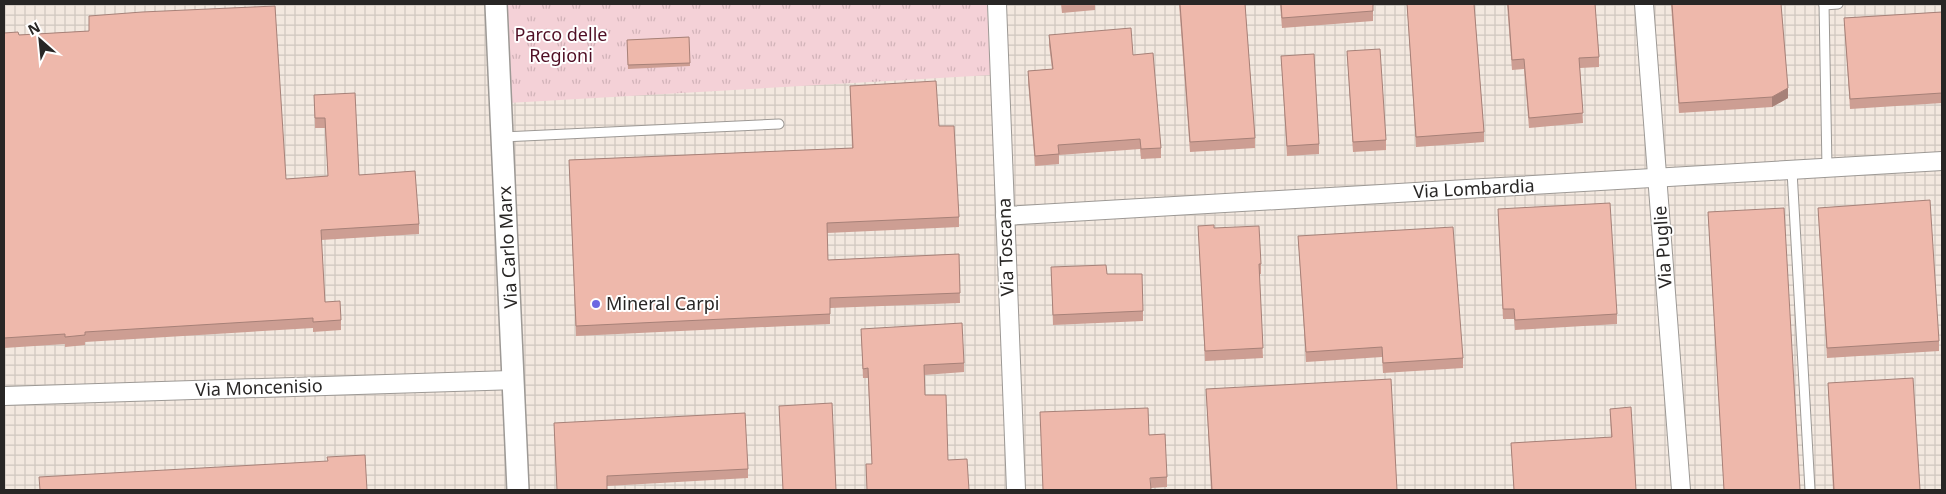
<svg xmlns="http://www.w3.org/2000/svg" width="1946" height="494" font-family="'Noto Sans',sans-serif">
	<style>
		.industrial { fill: url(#industrial-grid) }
		.park { fill: url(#park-tufts) }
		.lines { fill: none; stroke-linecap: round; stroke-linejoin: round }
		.service-casing { stroke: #9d9995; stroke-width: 11 }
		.minor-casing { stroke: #9d9995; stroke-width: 20 }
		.tertiary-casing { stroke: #9d9995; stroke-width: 24 }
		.service { stroke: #fff; stroke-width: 9 }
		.minor { stroke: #fff; stroke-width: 18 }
		.tertiary { stroke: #fff; stroke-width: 21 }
		.wall { fill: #cd9e93 }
		.shaded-wall { fill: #a78178 }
		.building { fill: #eeb8ab; stroke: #a78178 }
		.poi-dot { fill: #6c68e2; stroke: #fff; stroke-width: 2 }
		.labels { text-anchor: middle; stroke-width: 4; stroke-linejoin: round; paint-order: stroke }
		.park-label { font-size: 18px; fill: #500f25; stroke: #fff }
		.street-label { font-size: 18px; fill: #282625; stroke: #fff }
		.poi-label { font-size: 18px; fill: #282625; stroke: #fff; text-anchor: start }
	</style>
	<defs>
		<pattern id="industrial-grid" width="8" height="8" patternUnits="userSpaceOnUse" patternTransform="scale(1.25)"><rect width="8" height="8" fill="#f3e8df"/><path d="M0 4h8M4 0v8" fill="none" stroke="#d0c7bf"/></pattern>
		<pattern id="park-tufts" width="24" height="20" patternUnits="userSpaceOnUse" patternTransform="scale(1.25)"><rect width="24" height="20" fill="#f4d1d7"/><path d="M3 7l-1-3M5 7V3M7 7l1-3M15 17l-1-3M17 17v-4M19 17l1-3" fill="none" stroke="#d1b3b8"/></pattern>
	</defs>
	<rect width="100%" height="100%" fill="#fbf6f3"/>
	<polygon class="industrial" points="4,4 487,4 991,74 987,4 1942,4 1942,490 4,490"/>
	<polygon class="park" points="487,4 987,4 991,75 491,104"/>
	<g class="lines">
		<g class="service-casing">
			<g id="service">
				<polyline points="1824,4 1827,168"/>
				<polyline points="1824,5 1838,4"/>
				<polyline points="503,137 779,124"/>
				<polyline points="1792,171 1810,490"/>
			</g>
		</g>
		<g class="minor-casing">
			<g id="minor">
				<polyline points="997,4 1016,490"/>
				<polyline points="1644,4 1681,490"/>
				<polyline points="1005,216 1942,161"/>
				<polyline points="4,396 514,380"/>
			</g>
		</g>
		<g class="tertiary-casing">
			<polyline id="tertiary" points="496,4 518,490"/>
		</g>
		<use href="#service" class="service"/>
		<use href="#minor" class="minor"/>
		<use href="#tertiary" class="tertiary"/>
	</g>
	<g class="wall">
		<polygon points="1061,4 1095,4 1095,10 1062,13"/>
		<polygon points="1179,4 1245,4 1255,138 1255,148 1190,152"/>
		<polygon points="1280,4 1373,4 1373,21 1282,28"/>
		<polygon points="1407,4 1474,4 1484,132 1484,142 1416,147"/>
		<polygon points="1507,4 1595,4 1599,57 1599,67 1580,68 1583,123 1529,128 1524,69 1512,70"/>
		<polygon points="1671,4 1781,4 1788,98 1772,107 1679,113"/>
		<polygon points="1942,12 1942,103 1850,109 1844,18"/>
		<polygon points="89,16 286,179 328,176 325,128 315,128 314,95 359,175 419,224 419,234 321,240 325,302 341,320 341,330 313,332 313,328 85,342 85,345 65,347 65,344 4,348 4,33 19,35 89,31"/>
		<polygon points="1049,35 1133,55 1161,148 1161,158 1141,159 1140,149 1059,155 1059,164 1035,166 1028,81 1028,71 1052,69 1049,45"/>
		<polygon points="689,37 690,66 628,69 627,40"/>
		<polygon points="1347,51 1386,140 1386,150 1353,152"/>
		<polygon points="1281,56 1319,144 1319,154 1287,156"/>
		<polygon points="850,86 939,126 959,217 959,227 827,233 828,260 959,254 960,303 830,308 830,324 576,336 569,160 852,148"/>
		<polygon points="1818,208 1939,341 1939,351 1827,358"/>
		<polygon points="1498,209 1617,314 1617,324 1515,330 1514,319 1503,319"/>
		<polygon points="1708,212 1800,490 1724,490"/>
		<polygon points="1198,226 1214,228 1261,264 1261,274 1259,274 1263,358 1205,361"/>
		<polygon points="1298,236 1463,358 1463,368 1383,373 1382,357 1306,362"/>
		<polygon points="1051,267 1107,274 1143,311 1143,321 1053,325"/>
		<polygon points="861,329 964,363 964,372 924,375 925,395 948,460 969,490 867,490 866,464 872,464 868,378 863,378"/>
		<polygon points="1828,383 1920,490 1833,490"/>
		<polygon points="1206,389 1397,490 1211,490"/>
		<polygon points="1610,409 1636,490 1514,490 1511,443 1611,437"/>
		<polygon points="554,423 748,469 748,478 607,486 607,490 557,490"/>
		<polygon points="1149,435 1167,477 1167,487 1151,488"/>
	</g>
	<polygon class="shaded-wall" points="1788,88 1788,98 1772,107 1772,97"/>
	<g class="building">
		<polygon points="1180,4 1245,4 1255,138 1190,142"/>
		<polygon points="1281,4 1373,4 1373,11 1282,18"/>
		<polygon points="1407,4 1474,4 1484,132 1416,137"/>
		<polygon points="1508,4 1595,4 1599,57 1579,58 1583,113 1529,118 1524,59 1512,60"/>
		<polygon points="1672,4 1781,4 1788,88 1772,97 1679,103"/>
		<polygon points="275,6 286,179 328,176 325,118 315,118 314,95 355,93 359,175 415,171 419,224 321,230 325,302 340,301 341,320 313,322 313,318 85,332 85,335 65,337 65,334 4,338 4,33 18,32 19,35 89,31 89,16 142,12"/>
		<polygon points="1942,12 1942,93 1850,99 1844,18"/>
		<polygon points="1131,28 1133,55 1153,53 1161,148 1141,149 1140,139 1058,145 1059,154 1035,156 1028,71 1053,69 1049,35"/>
		<polygon points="689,37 690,63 628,65 627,40"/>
		<polygon points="1380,49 1386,140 1353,142 1347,51"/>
		<polygon points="1314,54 1319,144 1287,146 1281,56"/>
		<polygon points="936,81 939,126 954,126 959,217 827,223 828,260 959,254 960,293 830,298 830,314 576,326 569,160 853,148 850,86"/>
		<polygon points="1930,200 1939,341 1827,348 1818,208"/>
		<polygon points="1610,203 1617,314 1515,320 1514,309 1503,309 1498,209"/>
		<polygon points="1784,208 1800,490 1724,490 1708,212"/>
		<polygon points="1214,225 1214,228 1259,226 1261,264 1259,264 1263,348 1205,351 1198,226"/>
		<polygon points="1453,227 1463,358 1383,363 1382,347 1306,352 1298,236"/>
		<polygon points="1106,265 1107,274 1142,274 1143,311 1053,315 1051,267"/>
		<polygon points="962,323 964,363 924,365 925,395 946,395 948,460 967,459 969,490 867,490 866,464 872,464 868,368 863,369 861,329"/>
		<polygon points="1913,378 1920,490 1834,490 1828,383"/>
		<polygon points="1391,379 1397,490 1212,490 1206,389"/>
		<polygon points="832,403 836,490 783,490 779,406"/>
		<polygon points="1631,407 1636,490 1514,490 1511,443 1612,437 1610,409"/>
		<polygon points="1148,408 1149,435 1165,434 1167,477 1150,478 1151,490 1043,490 1040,412"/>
		<polygon points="745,413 748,469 607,476 607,490 557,490 554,423"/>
		<polygon points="365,455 367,490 40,490 39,477 328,461 327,457"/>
	</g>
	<circle class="poi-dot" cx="596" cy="304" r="5"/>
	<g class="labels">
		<g class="park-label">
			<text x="561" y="41">Parco delle<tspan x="561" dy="21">Regioni</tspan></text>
		</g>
		<g class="street-label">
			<text transform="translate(1474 189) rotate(-3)" y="6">Via Lombardia</text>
			<text transform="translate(508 247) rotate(-93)" y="6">Via Carlo Marx</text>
			<text transform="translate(1006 247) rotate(-92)" y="6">Via Toscana</text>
			<text transform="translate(1663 247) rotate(-94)" y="6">Via Puglie</text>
			<text transform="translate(259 388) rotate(-2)" y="6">Via Moncenisio</text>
		</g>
		<g class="poi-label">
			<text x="606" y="310">Mineral Carpi</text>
		</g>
	</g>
	<rect width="1946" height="494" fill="none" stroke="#282625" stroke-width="10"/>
	<g transform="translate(40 40) rotate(333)" stroke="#ffffff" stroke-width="4" paint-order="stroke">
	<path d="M0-4L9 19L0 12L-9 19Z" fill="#282625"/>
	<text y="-8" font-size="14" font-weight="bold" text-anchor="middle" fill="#282625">N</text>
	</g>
</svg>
